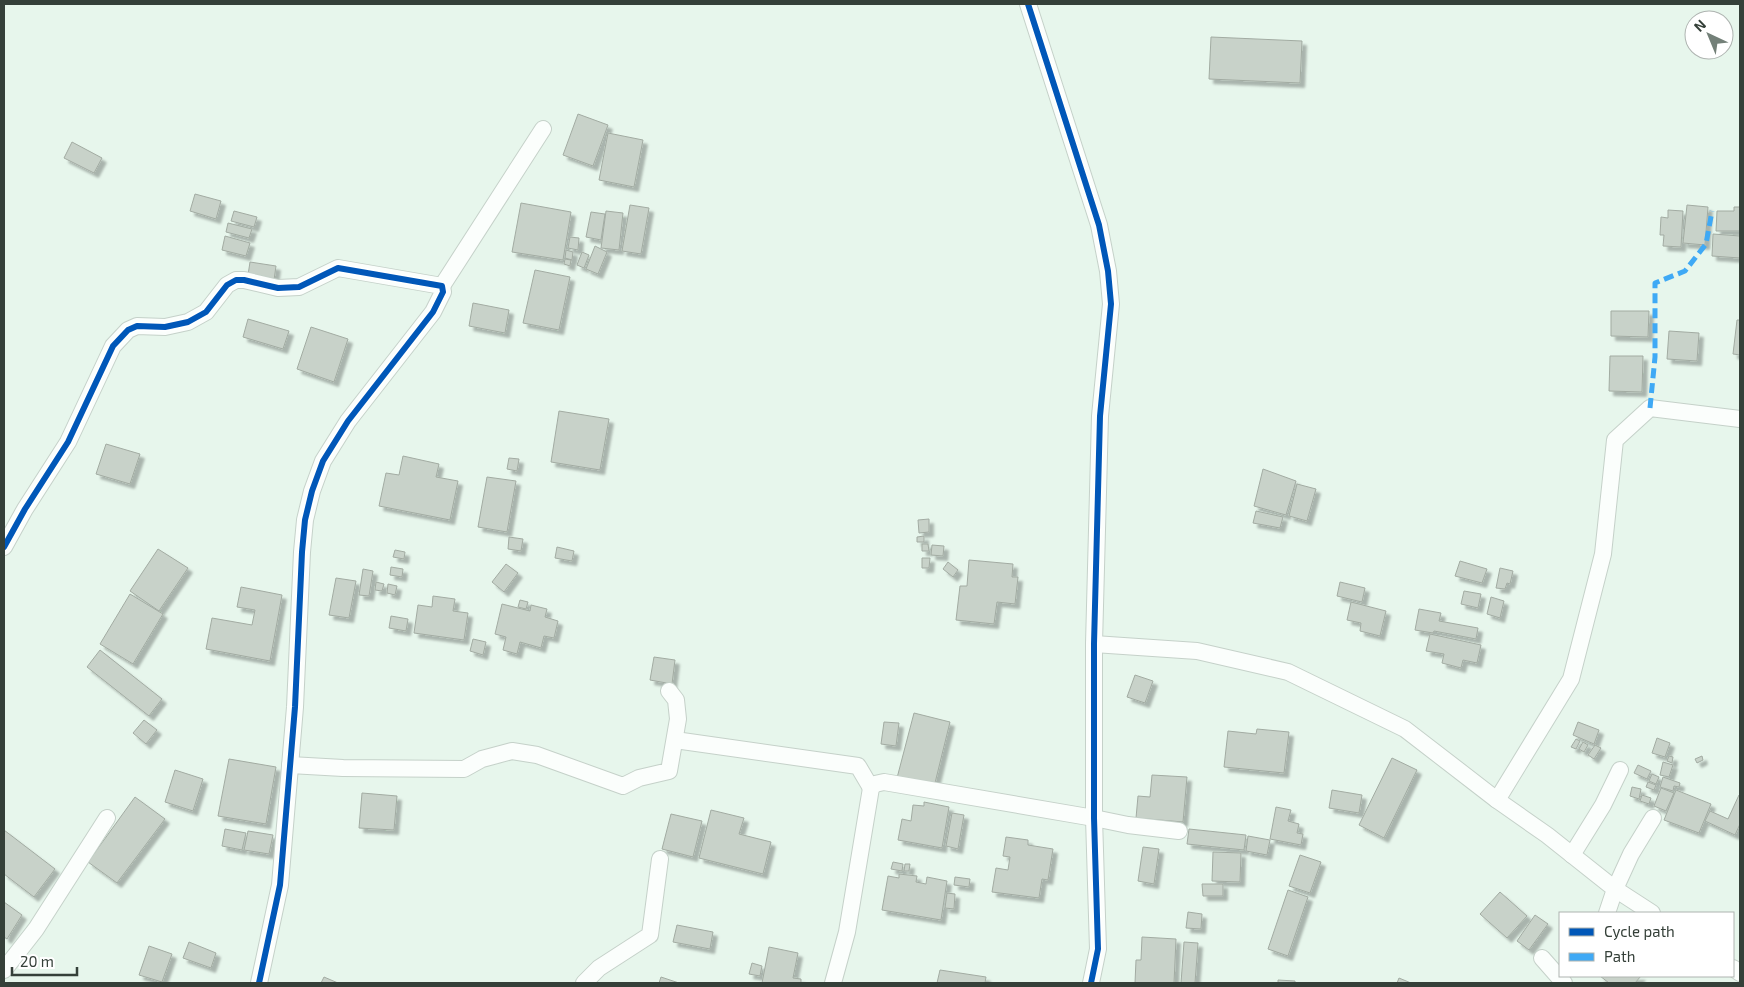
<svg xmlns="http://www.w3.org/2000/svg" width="1744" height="987" font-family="'Exo 2',sans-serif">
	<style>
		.building { fill: #c8d2c9; stroke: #a2aba2; filter: url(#shadow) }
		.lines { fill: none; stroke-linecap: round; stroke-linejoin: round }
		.street-casing { stroke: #c5d1c9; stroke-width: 18 }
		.street { stroke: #fbfefc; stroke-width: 16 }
		.quiet { stroke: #3fa9f5; stroke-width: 5; stroke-dasharray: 10 5; stroke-linecap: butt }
		.cycleway-casing { stroke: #fff; stroke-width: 9 }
		.cycleway { stroke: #0057b8; stroke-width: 6 }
	</style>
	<defs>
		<filter id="shadow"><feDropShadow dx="4.5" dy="4.5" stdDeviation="1" flood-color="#0004"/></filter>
	</defs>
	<rect width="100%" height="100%" fill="#e7f6ec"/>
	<g class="building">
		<polygon points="1211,37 1302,41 1300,83 1209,79"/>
		<polygon points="578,114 608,125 593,166 563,155"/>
		<polygon points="608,133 643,140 634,187 599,180"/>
		<polygon points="72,142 102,158 94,173 64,158"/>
		<polygon points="195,194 221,201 216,219 190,211"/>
		<polygon points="521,203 571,212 563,260 512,252"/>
		<polygon points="630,205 649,208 641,254 622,251"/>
		<polygon points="1687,205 1708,207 1705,245 1683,243"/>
		<polygon points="1734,207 1740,207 1740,231 1716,231 1717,211 1734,211"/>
		<polygon points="1668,210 1683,211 1681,247 1663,246 1664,235 1660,235 1661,217 1668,218"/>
		<polygon points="234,211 257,217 254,227 231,221"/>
		<polygon points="606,211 623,213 619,250 601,248"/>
		<polygon points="591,212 605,214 601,240 586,237"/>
		<polygon points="228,223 252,229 249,238 226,232"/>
		<polygon points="1713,234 1740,236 1740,258 1712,256"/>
		<polygon points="225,236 250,243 246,256 222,250"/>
		<polygon points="570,237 579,238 578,250 568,248"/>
		<polygon points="595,246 607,252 598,274 586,269"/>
		<polygon points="566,250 573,252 572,260 565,258"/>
		<polygon points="582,252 589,255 584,268 577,265"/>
		<polygon points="565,259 571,260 570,266 564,264"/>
		<polygon points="250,262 276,266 274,280 248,275"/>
		<polygon points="535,270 570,277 559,330 523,323"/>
		<polygon points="473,303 509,310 505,333 469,326"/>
		<polygon points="1611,311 1649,311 1648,337 1611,336"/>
		<polygon points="248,319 289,331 283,349 243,337"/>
		<polygon points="1737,320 1740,320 1740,355 1733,354"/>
		<polygon points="311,327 348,339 334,382 297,369"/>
		<polygon points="1669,331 1699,333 1697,361 1667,359"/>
		<polygon points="1610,356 1643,356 1642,392 1609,391"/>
		<polygon points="559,411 609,419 600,470 551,462"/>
		<polygon points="106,444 140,454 130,484 96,474"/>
		<polygon points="403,456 439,464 436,477 458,481 450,520 379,506 386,473 399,475"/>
		<polygon points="509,458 519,459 517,471 507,469"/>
		<polygon points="1263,469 1296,481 1286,515 1254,506"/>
		<polygon points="487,477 516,481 507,532 478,527"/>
		<polygon points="1297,484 1316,489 1307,521 1289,516"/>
		<polygon points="1256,511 1283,517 1280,528 1253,523"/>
		<polygon points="929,519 929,532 919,533 918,520"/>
		<polygon points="924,536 924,542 917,542 917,537"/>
		<polygon points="509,537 523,539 521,551 508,549"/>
		<polygon points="922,544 928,544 929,551 922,551"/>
		<polygon points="932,545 944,546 943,556 931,555"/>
		<polygon points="557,547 574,551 572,561 555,558"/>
		<polygon points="158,549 188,568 159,611 130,591"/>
		<polygon points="395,550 405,552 404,559 393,557"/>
		<polygon points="922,558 930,558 929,568 922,568"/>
		<polygon points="969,560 1013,564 1012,577 1018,577 1015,604 997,602 994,624 956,620 960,586 967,586"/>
		<polygon points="1460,561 1487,569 1482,583 1455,576"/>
		<polygon points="948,562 958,570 953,577 943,569"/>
		<polygon points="506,564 518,573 504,592 492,582"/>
		<polygon points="391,567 403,569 402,577 390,575"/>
		<polygon points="1500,568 1513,571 1510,584 1507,583 1505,589 1496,588"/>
		<polygon points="363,569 373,571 369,596 359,595"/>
		<polygon points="336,578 356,581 349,618 329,615"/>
		<polygon points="376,582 384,584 382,591 375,590"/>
		<polygon points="1340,582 1365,588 1362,602 1337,596"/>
		<polygon points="388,584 397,586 395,595 387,593"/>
		<polygon points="241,587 282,595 270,661 206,649 212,618 252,625 255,610 237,607"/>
		<polygon points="1464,591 1481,594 1478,608 1461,604"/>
		<polygon points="130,594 163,614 133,664 100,644"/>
		<polygon points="433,596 455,599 453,611 468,613 464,640 414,633 418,605 432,607"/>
		<polygon points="1491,597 1504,601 1500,618 1487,614"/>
		<polygon points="520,600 528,602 526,609 518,607"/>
		<polygon points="1351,602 1386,611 1380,636 1360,631 1361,623 1347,620"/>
		<polygon points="502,604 530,611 531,605 547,609 545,617 558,621 554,638 544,636 541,648 520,642 517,654 503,650 506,637 495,634"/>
		<polygon points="1419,609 1441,613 1439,621 1478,628 1476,639 1434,631 1433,633 1415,630"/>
		<polygon points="391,616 408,619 406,631 389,628"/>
		<polygon points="1430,634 1481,645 1477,663 1463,660 1461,668 1442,663 1444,654 1426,651"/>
		<polygon points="473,639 486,642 483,655 470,651"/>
		<polygon points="100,650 162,699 149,716 87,667"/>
		<polygon points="654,657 675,660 672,684 650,680"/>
		<polygon points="1135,675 1153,681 1145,703 1127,697"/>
		<polygon points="914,713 950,722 934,787 897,778"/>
		<polygon points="144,720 157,730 146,744 133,733"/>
		<polygon points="884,722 899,723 896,746 881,744"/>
		<polygon points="1578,722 1599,730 1594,744 1573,735"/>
		<polygon points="1257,729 1289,732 1284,773 1224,767 1228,731 1256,734"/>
		<polygon points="1657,738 1670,743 1665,757 1652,753"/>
		<polygon points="1576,739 1580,741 1576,749 1571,747"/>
		<polygon points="1583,742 1588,745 1584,752 1579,749"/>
		<polygon points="1595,745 1601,748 1594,759 1588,755"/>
		<polygon points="1669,756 1673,757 1672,763 1667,761"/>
		<polygon points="1702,756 1703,760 1697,763 1695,759"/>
		<polygon points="1392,758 1417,770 1384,838 1359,825"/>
		<polygon points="229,759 276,767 266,824 218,816"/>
		<polygon points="1663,762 1673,765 1669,777 1660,775"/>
		<polygon points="1638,765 1651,771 1647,779 1634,773"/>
		<polygon points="175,770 203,779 193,811 165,802"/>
		<polygon points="1652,774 1659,777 1656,784 1649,781"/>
		<polygon points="1152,775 1187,777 1183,822 1136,818 1138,796 1150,797"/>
		<polygon points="1663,777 1680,783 1679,787 1674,786 1673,791 1660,787"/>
		<polygon points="1648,782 1656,785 1654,790 1646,787"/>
		<polygon points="1632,787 1641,789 1639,799 1630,796"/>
		<polygon points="1661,788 1674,793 1666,811 1654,806"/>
		<polygon points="1332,790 1362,795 1359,813 1329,808"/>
		<polygon points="1676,790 1711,804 1699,833 1664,820"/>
		<polygon points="362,793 397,796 394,830 359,828"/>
		<polygon points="1642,795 1651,798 1649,804 1640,801"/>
		<polygon points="1739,795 1740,796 1740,824 1735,835 1705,821 1710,811 1728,819"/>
		<polygon points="135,797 165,819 117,883 88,862"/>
		<polygon points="924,802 949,807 942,848 898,840 902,819 911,821 913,805 924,806"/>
		<polygon points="1276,807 1291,810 1288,821 1299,824 1297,833 1303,834 1301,845 1270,839"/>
		<polygon points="711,810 744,818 739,834 771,842 763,874 699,858"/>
		<polygon points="952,813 964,815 958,849 946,846"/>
		<polygon points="671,814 702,821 693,857 662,849"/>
		<polygon points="225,829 246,833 242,850 222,846"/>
		<polygon points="1189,829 1246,835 1244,850 1187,844"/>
		<polygon points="4,830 55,869 34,897 4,874"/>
		<polygon points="248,831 273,835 269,854 244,850"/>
		<polygon points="1248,836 1270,840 1267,855 1246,851"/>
		<polygon points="1006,837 1028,840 1028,845 1053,849 1048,880 1042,879 1039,898 992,892 996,868 1008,870 1010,857 1003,856"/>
		<polygon points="1143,847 1159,849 1154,884 1138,881"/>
		<polygon points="1213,852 1241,853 1240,882 1212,881"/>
		<polygon points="1300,855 1321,862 1310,893 1289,886"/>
		<polygon points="893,862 903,864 902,871 891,869"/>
		<polygon points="905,864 910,864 909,871 904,871"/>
		<polygon points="899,874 917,876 916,882 926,884 927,877 947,881 941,920 882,910 888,876 899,878"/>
		<polygon points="955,877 970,879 969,887 954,885"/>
		<polygon points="1202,884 1223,884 1223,896 1203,896"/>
		<polygon points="1288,890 1308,897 1288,956 1268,949"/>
		<polygon points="1500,892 1527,916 1507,938 1480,914"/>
		<polygon points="947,893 955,894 954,909 945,908"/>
		<polygon points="4,902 22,915 7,939 4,937"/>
		<polygon points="1188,912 1202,914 1201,929 1186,928"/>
		<polygon points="1535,915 1548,924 1529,950 1517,941"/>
		<polygon points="677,925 713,932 710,949 673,942"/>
		<polygon points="1142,937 1176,939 1174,983 1135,983 1136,960 1141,960"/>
		<polygon points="189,942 216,953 211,968 183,958"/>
		<polygon points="1184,942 1198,943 1195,983 1181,983"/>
		<polygon points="149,946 172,954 162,982 139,975"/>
		<polygon points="769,947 798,953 793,978 801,979 801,983 762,983"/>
		<polygon points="752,963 762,966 760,976 749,974"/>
		<polygon points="940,970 986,977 985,983 937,983"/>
		<polygon points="1600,976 1641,976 1635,983 1609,983"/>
		<polygon points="324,977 338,983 321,983"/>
		<polygon points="661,977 679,983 659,983"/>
		<polygon points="1399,978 1411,983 1397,983"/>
		<polygon points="1278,980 1295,981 1295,983 1278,983"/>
	</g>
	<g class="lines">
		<g class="street-casing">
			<g id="street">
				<polyline points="1028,4 1099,225 1108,271 1111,304 1100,416 1094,644 1094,818 1098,949 1091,983"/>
				<polyline points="442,286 543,129"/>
				<polyline points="4,547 25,509 68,442 113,346 128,330 137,326 165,327 188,322 206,312 227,285 236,280 244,280 278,288 299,287 338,268 442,286 443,292 433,312 348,421 323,461 312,491 305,520 302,552 295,707 280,885 259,983"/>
				<polyline points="1094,644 1197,651 1288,672 1405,729 1497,800 1547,835 1615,889 1607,913"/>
				<polyline points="675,740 858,766 871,788"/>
				<polyline points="290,765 343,768 464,769 482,759 512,751 537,755 623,786 639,778 669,771 678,719 676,700 669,691"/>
				<polyline points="1497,800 1571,679 1603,554 1615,440 1650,408 1740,419"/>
				<polyline points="1572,855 1603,805 1620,770"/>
				<polyline points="1652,913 1615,889 1631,854 1653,818"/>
				<polyline points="1542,958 1564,983"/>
				<polyline points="1733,968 1740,973"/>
				<polyline points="4,970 36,929 107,818"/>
				<polyline points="584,983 599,968 650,935 660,859"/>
				<polyline points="833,983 847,932 871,788 875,784 884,782 1094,818 1128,825 1179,831"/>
			</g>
		</g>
		<use href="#street" class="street"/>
		<polyline class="quiet" points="1650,408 1655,357 1655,283 1685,271 1706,244 1712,211"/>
		<g class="cycleway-casing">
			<g id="cycleway">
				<polyline points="1028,4 1099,225 1108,271 1111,304 1100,416 1094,644 1094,818 1098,949 1091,983"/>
				<polyline points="4,547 25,509 68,442 113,346 128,330 137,326 165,327 188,322 206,312 227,285 236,280 244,280 278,288 299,287 338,268 442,286 443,292 433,312 348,421 323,461 312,491 305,520 302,552 295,707 280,885 259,983"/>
			</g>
		</g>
		<use href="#cycleway" class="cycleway"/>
	</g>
	<rect width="1744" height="987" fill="none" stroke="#354039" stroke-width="10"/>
	<rect x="1559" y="912" width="175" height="65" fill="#ffffff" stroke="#aeb3b0"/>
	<rect x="1569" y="928" width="25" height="8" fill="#0057b8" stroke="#aeb3b0"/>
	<text x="1604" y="937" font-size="15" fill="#354039">Cycle path</text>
	<rect x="1569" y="953" width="25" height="8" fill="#3fa9f5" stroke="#aeb3b0"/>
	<text x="1604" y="962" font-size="15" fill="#354039">Path</text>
	<g transform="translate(1709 35) rotate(316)"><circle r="24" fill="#ffffff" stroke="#aeb3b0"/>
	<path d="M0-4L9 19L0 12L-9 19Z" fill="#738078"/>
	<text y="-8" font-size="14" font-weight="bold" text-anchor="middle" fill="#354039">N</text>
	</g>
	<path d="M12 967v8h65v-8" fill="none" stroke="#354039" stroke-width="2.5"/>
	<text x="20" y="967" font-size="15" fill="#354039" stroke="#ffffff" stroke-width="4" paint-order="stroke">20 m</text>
</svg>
